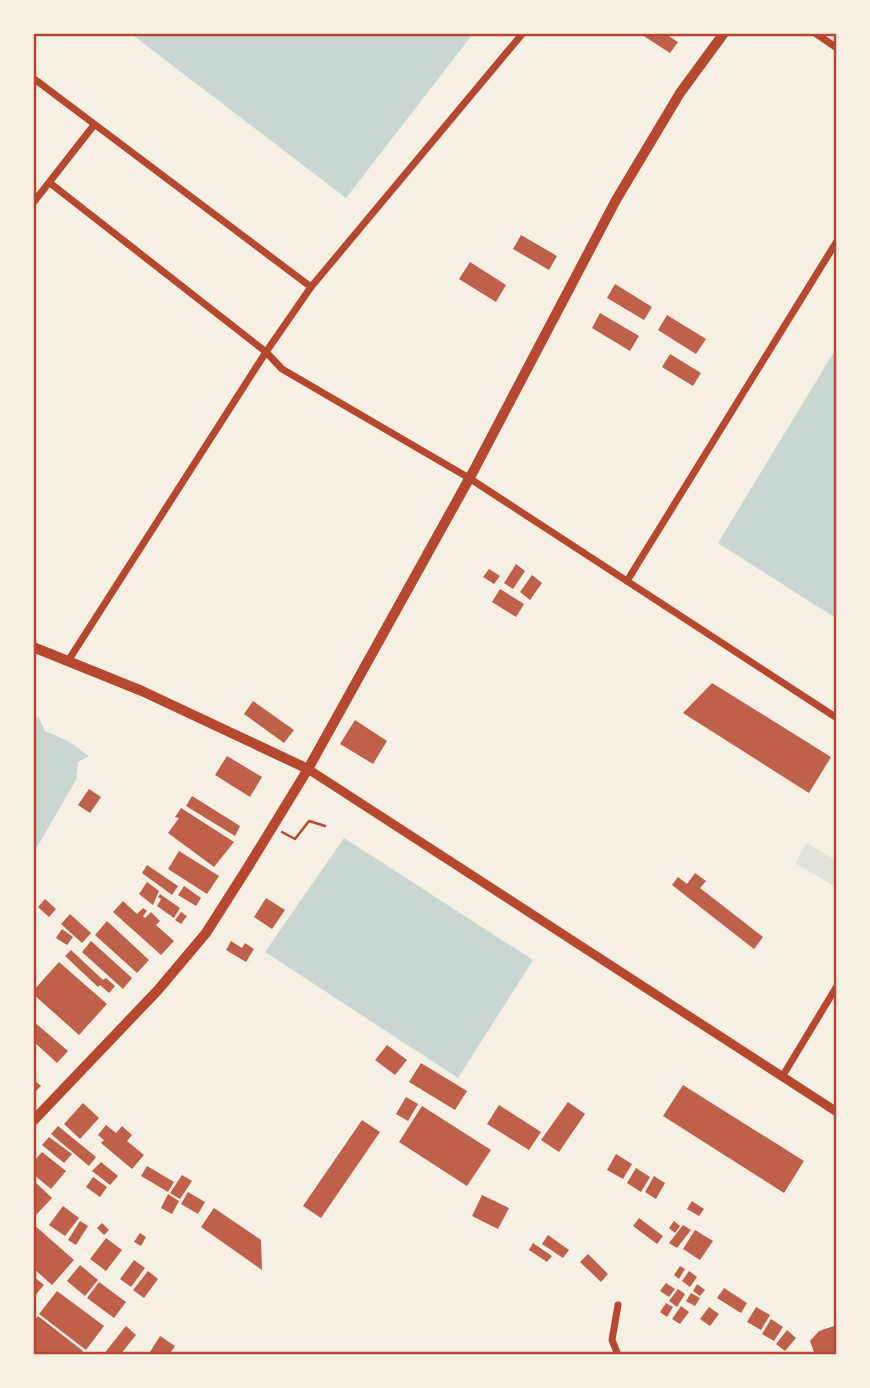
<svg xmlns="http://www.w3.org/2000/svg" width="870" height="1388" font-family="Merriweather,serif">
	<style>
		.green { fill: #e2e4dc }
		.water { fill: #c9d6d2 }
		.building { fill: #bf614a }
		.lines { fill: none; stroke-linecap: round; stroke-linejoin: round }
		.path { stroke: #b5482f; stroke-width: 2.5 }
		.minor { stroke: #b5482f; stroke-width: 7 }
		.tertiary { stroke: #b5482f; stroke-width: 9 }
		.secondary { stroke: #b5482f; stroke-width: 10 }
		.trunk { stroke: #b5482f; stroke-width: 10 }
		.neatline { fill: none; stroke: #b5482f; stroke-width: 2.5 }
	</style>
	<rect width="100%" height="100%" fill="#f6efe4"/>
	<polygon class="green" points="807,843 837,861 837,888 795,863"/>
	<g class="water">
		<polygon points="130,33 470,33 472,35 346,198"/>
		<polygon points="837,347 837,619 718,543"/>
		<polygon points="33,716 39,718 45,731 68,741 89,756 78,762 76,780 33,854"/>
		<polygon points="344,838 533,960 458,1078 265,952"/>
	</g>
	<g class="building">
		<polygon points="639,33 664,33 678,42 670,53"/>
		<polygon points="521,235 557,256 549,270 513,249"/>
		<polygon points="470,262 506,285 496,302 459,279"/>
		<polygon points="615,284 652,307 644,320 607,298"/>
		<polygon points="600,313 639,336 630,351 592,328"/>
		<polygon points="667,315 706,339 696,354 658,330"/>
		<polygon points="670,354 701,373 693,386 662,367"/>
		<polygon points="516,564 525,571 513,589 504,583"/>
		<polygon points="489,569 500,576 494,584 483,577"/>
		<polygon points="532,575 542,583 530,600 520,592"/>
		<polygon points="500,589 524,604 516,617 492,602"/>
		<polygon points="712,683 831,757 809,793 683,713"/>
		<polygon points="253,701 294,730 284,743 244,714"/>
		<polygon points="355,720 387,741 373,764 340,744"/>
		<polygon points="227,756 262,777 250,797 215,775"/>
		<polygon points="89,789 101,797 90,813 78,805"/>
		<polygon points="192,796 240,826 235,836 186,806"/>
		<polygon points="181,808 234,842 214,867 168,833 179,818 175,817"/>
		<polygon points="179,851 219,876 207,894 168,869"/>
		<polygon points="147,865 178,886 172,895 142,873"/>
		<polygon points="695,873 706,881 700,888 763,937 754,949 672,885 678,877 687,884"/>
		<polygon points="147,882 159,891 153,905 139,894"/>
		<polygon points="184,886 201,898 196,906 178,895"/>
		<polygon points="160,894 180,908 174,918 157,906 161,899 158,897"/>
		<polygon points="266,898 285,910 272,929 254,917"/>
		<polygon points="45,899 56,909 49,917 38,907"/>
		<polygon points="123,901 137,914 143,908 147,911 143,916 145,918 151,912 160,921 156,925 174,941 161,955 113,912"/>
		<polygon points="181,912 187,916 181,924 175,920"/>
		<polygon points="70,914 91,933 82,943 61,924"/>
		<polygon points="107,921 149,960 137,973 95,935"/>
		<polygon points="62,929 73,937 67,945 56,938"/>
		<polygon points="91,941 132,978 123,989 82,952"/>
		<polygon points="231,941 242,948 245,943 254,949 246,962 226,950"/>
		<polygon points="71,950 103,980 106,978 115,986 109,993 100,985 98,987 65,956"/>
		<polygon points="59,962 107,1004 79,1035 33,994 33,991"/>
		<polygon points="33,1021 68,1051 57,1063 33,1041"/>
		<polygon points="387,1045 407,1060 395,1075 375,1060"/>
		<polygon points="421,1063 467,1091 455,1110 409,1082"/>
		<polygon points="33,1079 41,1086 33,1094"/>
		<polygon points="683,1085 804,1161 784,1193 663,1116"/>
		<polygon points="406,1097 418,1104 408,1121 396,1114"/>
		<polygon points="568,1102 585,1114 559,1152 541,1140"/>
		<polygon points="83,1103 99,1118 80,1139 64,1124"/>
		<polygon points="499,1105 541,1132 529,1150 487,1124"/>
		<polygon points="422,1106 491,1150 467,1186 399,1142"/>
		<polygon points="362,1120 380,1132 321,1218 303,1206"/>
		<polygon points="106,1125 116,1133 122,1126 132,1135 127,1141 144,1155 132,1169 101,1143 104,1140 98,1135"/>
		<polygon points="58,1126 96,1157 89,1166 51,1134"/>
		<polygon points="49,1137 72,1154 64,1163 42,1145"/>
		<polygon points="42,1152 66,1171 51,1189 33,1174 33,1162"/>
		<polygon points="616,1154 632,1164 623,1179 607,1170"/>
		<polygon points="101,1162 118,1176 110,1185 92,1171"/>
		<polygon points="147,1166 174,1182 168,1192 141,1176"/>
		<polygon points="636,1168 650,1177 641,1192 627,1183"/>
		<polygon points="182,1175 192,1181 180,1199 170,1193"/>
		<polygon points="654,1176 665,1183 656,1199 645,1192"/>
		<polygon points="93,1177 107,1187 100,1197 86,1187"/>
		<polygon points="33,1180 52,1198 37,1214 33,1211"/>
		<polygon points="188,1192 205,1202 198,1214 181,1204"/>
		<polygon points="168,1194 179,1201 172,1214 161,1208"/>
		<polygon points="482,1195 509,1208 498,1229 472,1216"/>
		<polygon points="692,1201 704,1209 699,1216 687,1209"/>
		<polygon points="63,1206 79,1218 65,1236 49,1225"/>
		<polygon points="214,1208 261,1240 262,1270 201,1227"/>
		<polygon points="639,1218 663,1236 657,1244 633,1226"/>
		<polygon points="80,1221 88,1226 76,1245 68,1240"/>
		<polygon points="674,1221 680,1226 675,1233 669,1228"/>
		<polygon points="102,1223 109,1230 104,1235 97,1228"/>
		<polygon points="33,1224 74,1260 52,1285 33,1268"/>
		<polygon points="683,1225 691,1230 677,1248 669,1243"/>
		<polygon points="695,1230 713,1241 700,1260 683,1249"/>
		<polygon points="140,1233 146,1237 141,1246 134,1242"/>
		<polygon points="548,1235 569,1250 563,1258 542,1244"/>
		<polygon points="106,1238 122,1250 106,1271 90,1259"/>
		<polygon points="533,1243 552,1256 547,1262 529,1250"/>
		<polygon points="588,1254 608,1274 601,1282 580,1262"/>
		<polygon points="134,1260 145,1268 131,1287 120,1279"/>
		<polygon points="80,1265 98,1280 85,1296 67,1281"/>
		<polygon points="680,1266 685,1269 679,1279 674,1275"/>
		<polygon points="148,1271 158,1279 144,1298 133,1290"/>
		<polygon points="689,1271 697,1277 690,1287 682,1281"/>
		<polygon points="33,1276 44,1285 33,1298"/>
		<polygon points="99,1282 126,1302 114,1318 87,1298"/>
		<polygon points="666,1283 675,1289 669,1297 660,1291"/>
		<polygon points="697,1284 705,1290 700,1296 693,1291"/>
		<polygon points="724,1288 747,1303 741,1313 717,1298"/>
		<polygon points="678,1289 685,1294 677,1307 669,1301"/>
		<polygon points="57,1291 104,1326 86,1350 39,1314"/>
		<polygon points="691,1293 700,1298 695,1306 686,1301"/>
		<polygon points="666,1303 673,1307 667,1317 660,1312"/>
		<polygon points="681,1306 689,1312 680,1324 672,1319"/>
		<polygon points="709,1307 719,1314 710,1326 700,1319"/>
		<polygon points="756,1307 770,1315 761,1330 747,1322"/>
		<polygon points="38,1316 83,1351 80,1355 33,1355 33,1322"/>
		<polygon points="771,1319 783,1327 774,1341 762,1334"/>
		<polygon points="126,1326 136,1335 120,1355 103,1355"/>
		<polygon points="834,1326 837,1328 837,1355 815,1355 810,1341 819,1331"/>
		<polygon points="787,1330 796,1338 785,1351 776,1344"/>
		<polygon points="160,1336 175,1346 169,1355 148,1355"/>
	</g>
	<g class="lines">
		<polyline class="path" points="282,832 295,839 309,821 325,826"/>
		<g class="minor">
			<polyline points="523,33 311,287 266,352 282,369 469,478 837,718"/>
			<polyline points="815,33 837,48"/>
			<polyline points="33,78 311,287"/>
			<polyline points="50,183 266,352 68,661"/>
			<polyline points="33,203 94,125"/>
			<polyline points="627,581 837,241"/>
			<polyline points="782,1077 837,986"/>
			<polyline points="618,1305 612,1340 618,1355"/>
		</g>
		<polyline class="tertiary" points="308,769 837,1112"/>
		<polyline class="secondary" points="33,647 142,691 308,769"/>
		<polyline class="trunk" points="33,1121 158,990 206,933 248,867 308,769 474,470 616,200 680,93 724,33"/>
	</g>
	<rect width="870" height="1388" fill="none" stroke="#f6efe4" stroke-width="70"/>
	<rect x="35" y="35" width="800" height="1318" class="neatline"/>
</svg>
